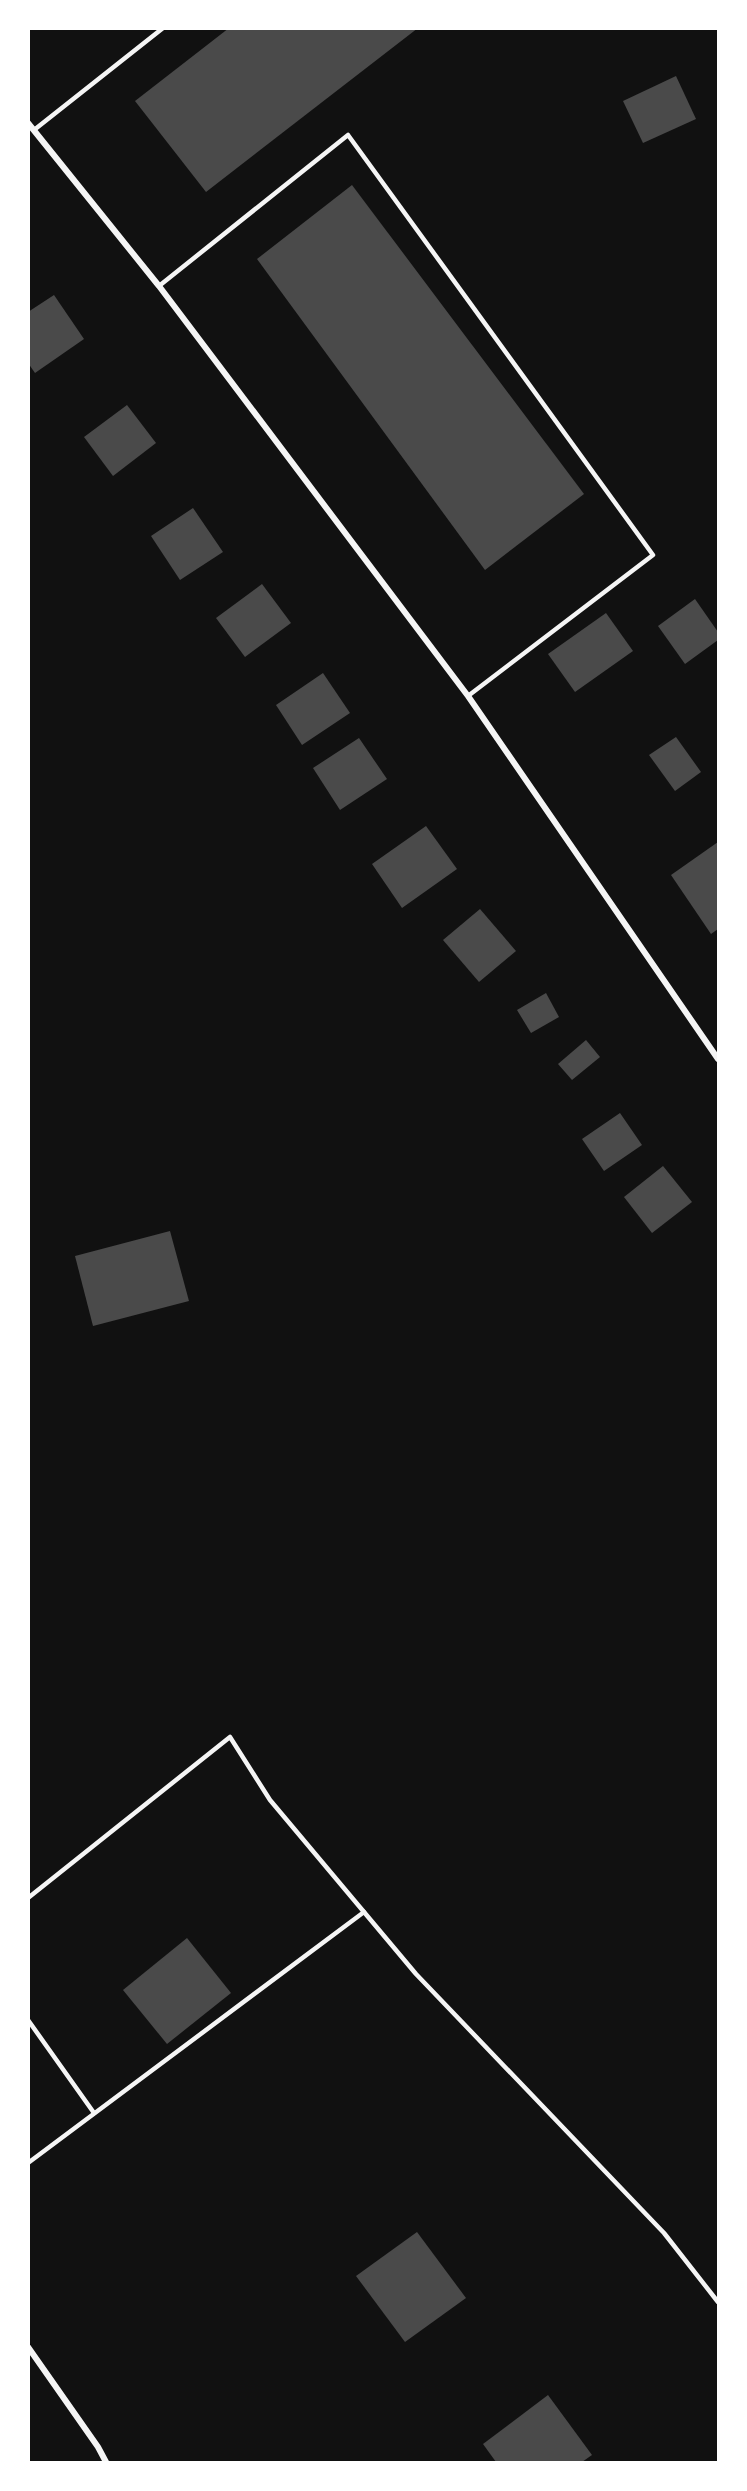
<svg xmlns="http://www.w3.org/2000/svg" width="747" height="2491" font-family="'DM Sans',sans-serif">
	<style>
		.building { fill: #4a4a4a }
		.lines { fill: none; stroke-linecap: round; stroke-linejoin: round }
		.service { stroke: #f5f5f5; stroke-width: 4.5 }
		.minor { stroke: #f5f5f5; stroke-width: 6 }
	</style>
	<rect width="100%" height="100%" fill="#111"/>
	<g class="building">
		<polygon points="229,28 418,28 206,192 135,101"/>
		<polygon points="676,76 696,119 643,143 623,101"/>
		<polygon points="352,185 584,494 485,570 257,259"/>
		<polygon points="54,295 84,339 35,373 28,363 28,312"/>
		<polygon points="127,405 156,443 113,476 84,437"/>
		<polygon points="193,508 223,552 180,580 151,536"/>
		<polygon points="262,584 291,623 245,657 216,618"/>
		<polygon points="695,599 718,632 718,640 685,664 658,626"/>
		<polygon points="606,613 633,651 575,692 548,654"/>
		<polygon points="323,673 350,713 302,745 276,705"/>
		<polygon points="676,737 701,772 675,791 649,755"/>
		<polygon points="359,738 387,779 340,810 313,768"/>
		<polygon points="426,826 457,869 402,908 372,864"/>
		<polygon points="718,842 718,929 711,934 671,875"/>
		<polygon points="480,909 516,951 479,982 443,940"/>
		<polygon points="546,993 559,1017 531,1033 517,1010"/>
		<polygon points="586,1040 600,1057 572,1080 558,1064"/>
		<polygon points="620,1113 642,1145 604,1171 582,1139"/>
		<polygon points="663,1166 692,1202 652,1233 624,1197"/>
		<polygon points="170,1231 189,1301 93,1326 75,1256"/>
		<polygon points="187,1938 231,1993 167,2044 123,1990"/>
		<polygon points="417,2232 466,2298 405,2342 356,2276"/>
		<polygon points="548,2395 592,2455 582,2462 496,2462 483,2444"/>
	</g>
	<g class="lines">
		<g class="service">
			<polyline points="34,130 163,28"/>
			<polyline points="159,286 348,135 653,555 468,696"/>
			<polyline points="28,1898 230,1737 270,1800 416,1974 664,2233 718,2302"/>
			<polyline points="28,2020 94,2113"/>
			<polyline points="28,2163 364,1912"/>
		</g>
		<g class="minor">
			<polyline points="28,123 159,286 468,696 718,1059"/>
			<polyline points="28,2347 98,2447 106,2462"/>
		</g>
	</g>
	<rect width="747" height="2491" fill="none" stroke="#ffffff" stroke-width="60"/>
</svg>
